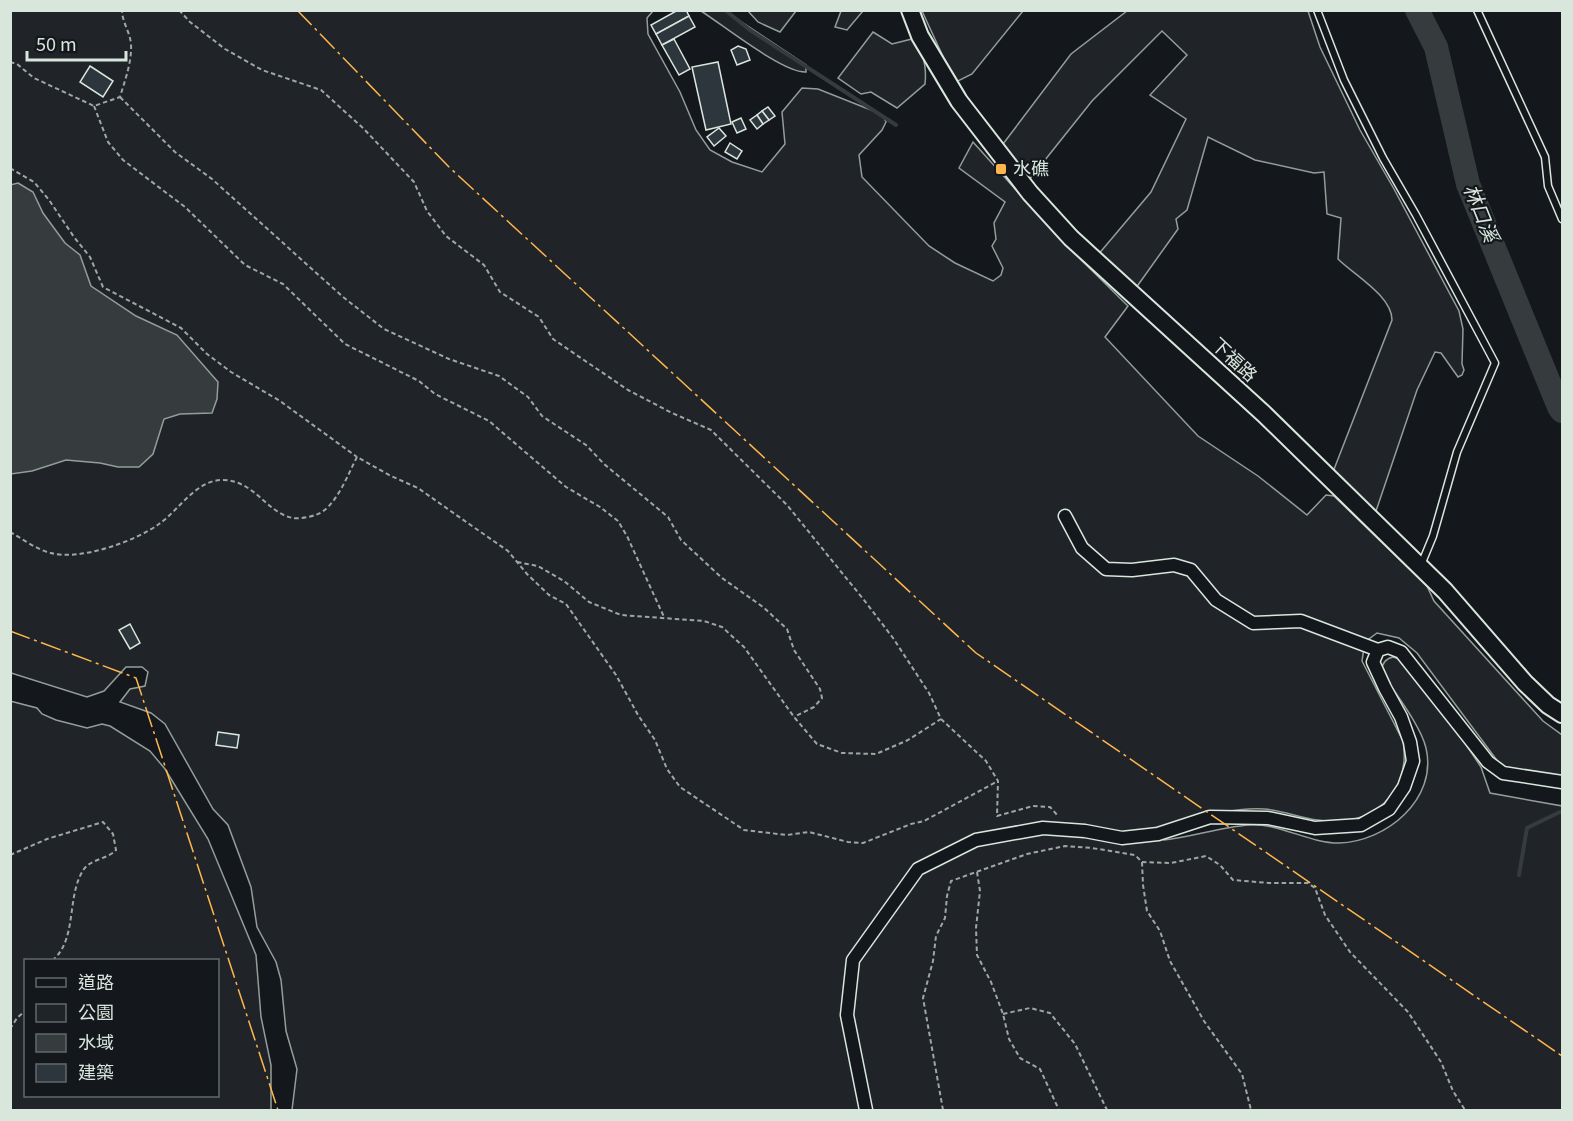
<svg xmlns="http://www.w3.org/2000/svg" width="1573" height="1121" font-family="Georgia,'Noto Sans TC',serif">
	<style>
		.green { fill: #202428; stroke: #939e99; stroke-width: 1.5; fill-rule: evenodd }
		.water { fill: #363b3e; stroke: #939e99; stroke-width: 1.5 }
		.lines { fill: none; stroke-linecap: round; stroke-linejoin: round }
		.stream { stroke: #363b3e; stroke-width: 4 }
		.river { stroke: #363b3e; stroke-width: 24 }
		.building { fill: #2c363c; stroke: #d8e6dc; stroke-width: 1.5 }
		.service-casing { stroke: #d8e6dc; stroke-width: 9 }
		.minor-casing { stroke: #d8e6dc; stroke-width: 15 }
		.secondary-casing { stroke: #d8e6dc; stroke-width: 20 }
		.path { stroke: #9da8a2; stroke-width: 2; stroke-dasharray: 4.5 3; stroke-linecap: butt }
		.service { stroke: #14181c; stroke-width: 6 }
		.minor { stroke: #14181c; stroke-width: 12 }
		.secondary { stroke: #14181c; stroke-width: 16 }
		.power { stroke: #ffb74d; stroke-width: 1.5; stroke-dasharray: 21 4.5 3 4.5; stroke-linecap: butt }
		.poi-dot { fill: #ffb74d; stroke: #14181c; stroke-width: 2 }
		.labels { text-anchor: middle; stroke-width: 4.5; stroke-linejoin: round; paint-order: stroke }
		.poi-label { font-size: 18px; fill: #d8e6dc; stroke: #14181c; text-anchor: start }
		.street-label { font-size: 18px; fill: #d8e6dc; stroke: #14181c }
		.water-label { font-size: 20px; font-style: italic; fill: #d8e6dc; stroke: #14181c }
	</style>
	<rect width="100%" height="100%" fill="#14181c"/>
	<g class="green">
		<path d="M11 11H653L647 18 648 34 680 92 696 130 710 150 732 162 762 172 785 144 782 112 802 88 818 89 876 112 883 116 886 122 882 130 859 155 862 177 929 246 955 263 993 281 1001 275 1003 268 992 246 996 239 994 223 1005 202 959 168 973 142 1061 240 1128 306 1105 337 1198 436 1258 476 1307 515 1326 495 1334 496 1427 586 1434 601 1543 721 1562 735V785L1502 767 1417 653 1399 638 1377 633 1365 642 1362 661 1403 741C1412 794 1370 829 1318 820 1300 818 1282 810 1264 809 1229 807 1193 820 1160 829L1164 840C1192 837 1221 827 1249 825 1280 823 1308 843 1339 843 1386 842 1438 799 1426 748 1421 726 1395 693 1382 673 1381 664 1385 659 1393 657L1402 660 1420 676 1481 767 1490 793 1562 806V1110H292L297 1069 286 1031 281 980 276 962 257 927 251 887 228 825 213 809 165 724 151 713 120 702 130 689 145 686 148 672 142 667H126L104 691 87 697 11 673Z"/>
		<path d="M701 11H725L806 65V72C783 73 723 25 701 11Z"/>
		<polygon points="748,11 796,11 780,32 758,22"/>
		<polygon points="841,11 841,10 863,11 847,30 835,27"/>
		<polygon points="922,11 1023,11 972,74 952,84 946,63"/>
		<path d="M1127 11H1308L1320 47 1360 130 1394 189 1459 311 1463 329 1462 364 1464 370 1462 375 1458 377 1441 353 1435 352 1417 390 1374 517 1331 477 1392 320C1392 296 1354 275 1338 259L1341 218 1327 214 1324 172 1314 173 1255 160 1208 137 1187 210 1176 219 1178 229 1133 292 1097 256 1151 192 1186 119 1150 95 1187 55 1162 31 1092 101 1029 180 1000 148 1071 54Z"/>
		<path d="M873 32 892 44 916 38C923 54 927 67 925 84L897 108 871 92 861 94 838 78Z"/>
		<path d="M10 701 37 708 42 714 56 720 87 728 102 724 110 726 150 751 165 769 208 839 256 955 261 1017 271 1065V1110H11ZM26 960H218V1096H26Z"/>
	</g>
	<polygon class="water" points="18,183 33,192 43,213 65,243 80,255 91,286 136,316 177,335 218,382 217,399 212,413 180,414 164,419 153,454 139,467 118,467 100,463 66,460 32,471 11,474 10,185"/>
	<g class="lines">
		<g class="stream">
			<polyline points="725,10 750,30 896,125"/>
			<polyline points="1519,875 1527,828 1562,811"/>
		</g>
		<polyline class="river" points="1417,10 1436,47 1468,184 1559,407 1562,411"/>
	</g>
	<g class="building">
		<polygon points="678,10 686,10 689,16 656,34 651,25"/>
		<polygon points="689,16 695,27 662,45 656,34"/>
		<polygon points="674,39 690,69 679,75 662,45"/>
		<polygon points="738,46 746,49 750,60 737,65 731,50"/>
		<polygon points="718,62 731,124 706,130 692,67"/>
		<polygon points="90,66 113,81 103,97 80,82"/>
		<polygon points="768,107 775,116 769,120 762,111"/>
		<polygon points="762,111 769,120 763,124 757,115"/>
		<polygon points="757,115 763,124 757,129 750,120"/>
		<polygon points="741,118 746,129 737,133 732,122"/>
		<polygon points="719,128 726,136 714,146 707,137"/>
		<polygon points="730,143 742,151 737,159 725,152"/>
		<polygon points="130,624 140,643 130,649 119,630"/>
		<polygon points="218,732 239,735 237,748 216,745"/>
	</g>
	<g class="lines">
		<g class="service-casing">
			<g id="service">
				<polyline points="1317,10 1344,80 1383,158 1416,215 1495,363 1457,452 1433,536 1421,565"/>
				<polyline points="1477,10 1545,157 1548,186 1562,219"/>
			</g>
		</g>
		<g class="minor-casing">
			<g id="minor">
				<polyline points="1065,516 1082,548 1106,569 1132,570 1174,565 1191,570 1216,600 1253,623 1301,621 1378,650"/>
				<polyline points="866,1110 847,1015 853,960 918,869 976,840 1043,828 1085,831 1122,838 1158,834 1210,817 1268,818 1315,828 1361,825 1389,809 1404,787 1413,761 1410,742 1401,717 1385,688 1373,662 1378,650 1388,647 1401,652 1488,762 1503,773 1562,782"/>
			</g>
		</g>
		<g class="secondary-casing">
			<polyline id="secondary" points="910,10 920,36 959,101 1030,193 1071,238 1264,414 1445,591 1525,683 1548,705 1562,714"/>
		</g>
		<g class="path">
			<polyline points="179,10 190,22 225,49 262,70 321,90 363,128 414,182 427,211 446,236 484,265 500,292 539,317 553,339 628,390 672,413 711,430 787,505 864,600 893,638 929,693 941,719 986,761 998,781 997,816 1033,806 1050,807 1058,816"/>
			<path d="M10 62 17 64 34 78 94 106 120 97C125 80 132 62 131 44 130 32 122 22 122 10"/>
			<polyline points="120,97 175,152 212,179 343,297 384,329 449,359 499,376 528,397 542,416 586,445 604,464 668,517 681,540 722,578 763,607 787,629 794,650 820,689 822,698 814,707 794,717"/>
			<polyline points="94,106 108,142 123,160 185,207 245,265 283,284 345,344 419,381 435,394 489,421 566,487 600,507 618,521 627,536 664,617"/>
			<polyline points="10,168 34,182 49,200 74,237 90,257 103,287 181,328 207,354 231,372 280,401 357,457"/>
			<path d="M10 532C23 539 37 550 51 553 80 561 136 541 159 524 178 511 196 480 222 480 255 480 266 513 293 518 298 519 310 517 315 515 335 510 348 474 357 457L391 476 418 488 462 519 508 551 527 574 549 595 566 604 616 675 638 715 655 740 667 769 680 787 744 830 787 835 809 832 848 842 863 843 911 824 924 821 998 781"/>
			<polyline points="517,562 538,566 564,581 589,602 621,615 704,621 722,627 744,647 794,717 817,744 842,753 876,754 908,740 941,719"/>
			<path d="M10 855 47 839 103 822 113 834 116 850C108 859 91 859 84 869 66 895 78 938 53 960"/>
			<polyline points="1142,862 1143,885 1147,911 1160,931 1170,961 1204,1021 1242,1074 1251,1110"/>
			<polyline points="977,872 980,891 976,928 977,955 991,982 1003,1014 1009,1039 1020,1058 1040,1069 1059,1110"/>
			<polyline points="1003,1014 1030,1008 1050,1013 1075,1044 1107,1110"/>
			<polyline points="10,1029 17,1018 26,1010"/>
			<polyline points="943,1110 923,998 933,961 936,936 945,918 947,896 951,881 1027,854 1065,846 1092,848 1135,855 1142,862 1171,863 1206,856 1220,865 1233,880 1269,883 1308,883 1315,888 1325,915 1350,952 1408,1012 1441,1062 1453,1091 1465,1110"/>
		</g>
		<use href="#service" class="service"/>
		<use href="#minor" class="minor"/>
		<use href="#secondary" class="secondary"/>
		<g class="power">
			<polyline points="297,10 449,167 976,653 1562,1056"/>
			<polyline points="10,631 136,678 278,1110"/>
		</g>
	</g>
	<rect class="poi-dot" x="995" y="163" width="12" height="12" rx="3"/>
	<g class="labels">
		<g class="poi-label">
			<text x="1013" y="175">水礁</text>
		</g>
		<g class="street-label">
			<text transform="translate(1234 360) rotate(43)" y="6">下福路</text>
		</g>
		<g class="water-label">
			<text transform="translate(1481 213) rotate(68)" y="7">林口溪</text>
		</g>
	</g>
	<rect width="1573" height="1121" fill="none" stroke="#d8e6dc" stroke-width="24"/>
	<rect x="24" y="959" width="195" height="138" fill="#14181c" stroke="#626a69" stroke-width="1.5"/>
	<rect x="36" y="978" width="30" height="9" fill="#14181c" stroke="#626a69" stroke-width="1.5"/>
	<text x="78" y="989" font-size="18" fill="#d8e6dc">道路</text>
	<rect x="36" y="1004" width="30" height="18" fill="#202428" stroke="#626a69" stroke-width="1.5"/>
	<text x="78" y="1019" font-size="18" fill="#d8e6dc">公園</text>
	<rect x="36" y="1034" width="30" height="18" fill="#363b3e" stroke="#626a69" stroke-width="1.5"/>
	<text x="78" y="1049" font-size="18" fill="#d8e6dc">水域</text>
	<rect x="36" y="1064" width="30" height="18" fill="#2c363c" stroke="#626a69" stroke-width="1.5"/>
	<text x="78" y="1079" font-size="18" fill="#d8e6dc">建築</text>
	<path d="M27 51v9h99v-9" fill="none" stroke="#d8e6dc" stroke-width="3"/>
	<text x="36" y="51" font-size="18" fill="#d8e6dc" stroke="#14181c" stroke-width="4.5" paint-order="stroke">50 m</text>
</svg>
